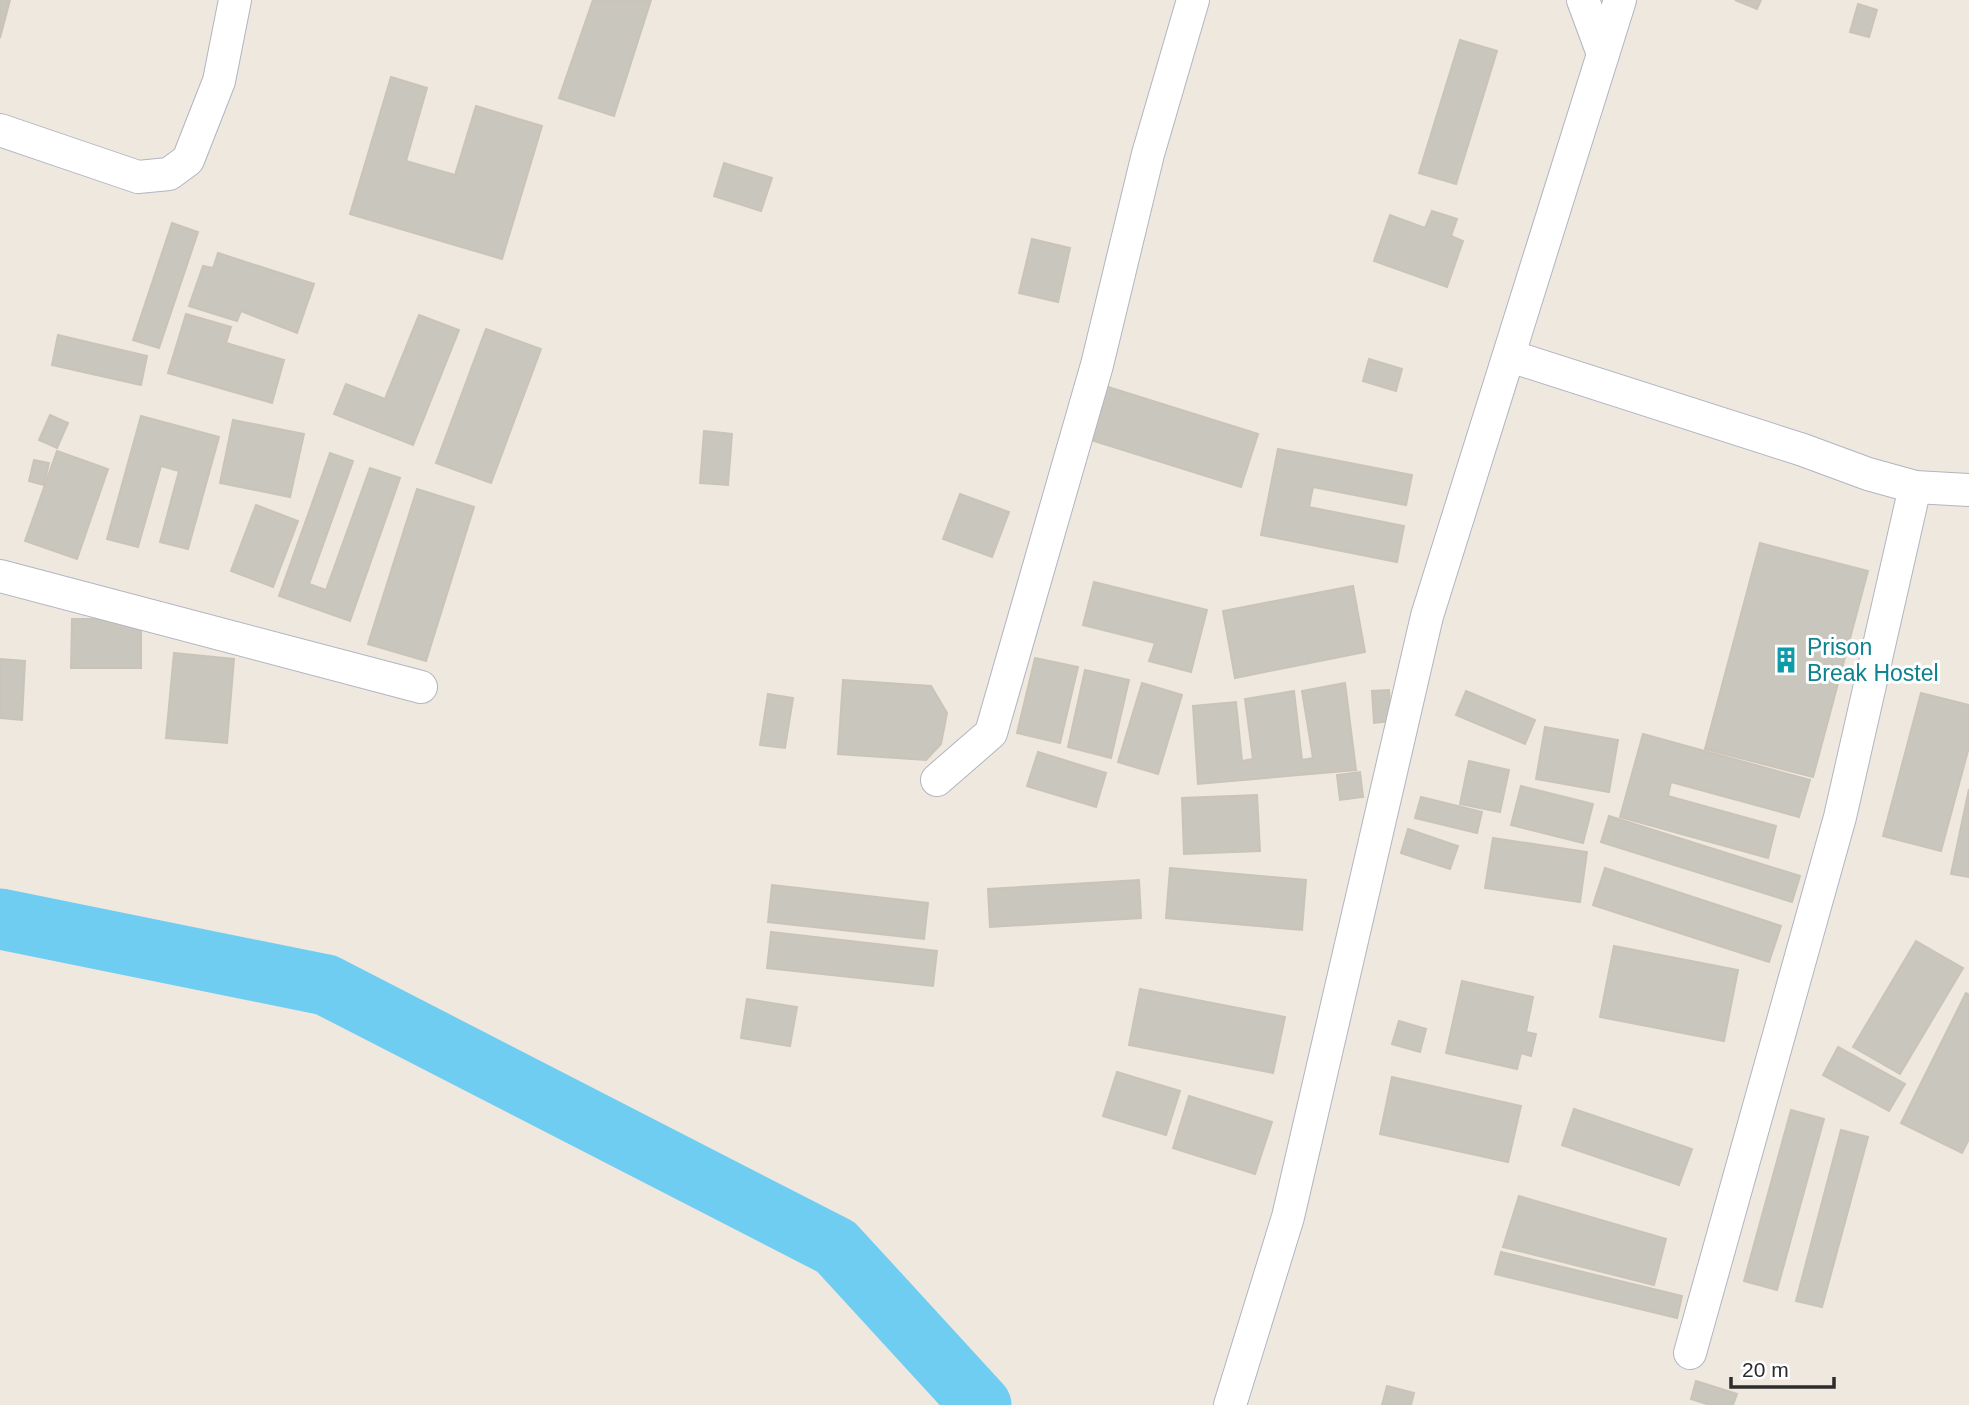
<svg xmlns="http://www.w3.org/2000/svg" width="1969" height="1405" font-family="Arial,sans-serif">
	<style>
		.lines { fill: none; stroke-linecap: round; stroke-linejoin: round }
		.river { stroke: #70cdf2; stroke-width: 61 }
		.building { fill: #c9c6bd; stroke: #cac4b8; stroke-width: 2 }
		.minor-casing { stroke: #b2b5c0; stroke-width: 34 }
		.minor { stroke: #fff; stroke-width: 32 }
		.labels { text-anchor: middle; stroke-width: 6; stroke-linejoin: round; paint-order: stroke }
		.culture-label { font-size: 23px; fill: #0d838f; stroke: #fff; text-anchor: start }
	</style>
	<rect width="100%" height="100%" fill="#eee8df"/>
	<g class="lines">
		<polyline class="river" points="0,919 326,985 836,1247 981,1405"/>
	</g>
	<g class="building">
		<polygon points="0,0 10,0 0,38"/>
		<polygon points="593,0 651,0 614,116 559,98"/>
		<polygon points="1735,0 1761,0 1757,9"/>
		<polygon points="1858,4 1877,10 1869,37 1850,32"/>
		<polygon points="1460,40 1497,51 1456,184 1419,173"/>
		<polygon points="391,77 427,88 406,161 455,175 476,106 542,126 502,259 350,214"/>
		<polygon points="724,163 772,178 761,211 714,196"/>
		<polygon points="1432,211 1457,219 1451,236 1463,241 1447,287 1374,261 1390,215 1425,228"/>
		<polygon points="172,223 198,232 159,348 133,340"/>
		<polygon points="1032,239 1070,248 1058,302 1019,293"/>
		<polygon points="218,253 314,284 297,333 241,311 237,321 189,306 203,266 213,268"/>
		<polygon points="186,314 231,327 226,343 284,360 272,403 168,373"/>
		<polygon points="419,315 459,330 413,445 334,414 346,384 385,399"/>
		<polygon points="486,329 541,349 491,483 436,463"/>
		<polygon points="58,335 147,356 141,385 52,365"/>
		<polygon points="1369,359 1402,369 1396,391 1363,381"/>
		<polygon points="1105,386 1258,434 1241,487 1088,439"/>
		<polygon points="50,415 68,423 57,448 39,440"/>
		<polygon points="141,416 219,437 188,549 160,542 179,471 161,466 138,547 107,539"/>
		<polygon points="233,420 304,434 290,497 220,483"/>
		<polygon points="704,431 732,434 728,485 700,483"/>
		<polygon points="1278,449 1412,475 1406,505 1313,487 1309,507 1404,526 1397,562 1261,535"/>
		<polygon points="57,451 108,469 77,559 25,541"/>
		<polygon points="330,453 353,461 309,584 326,590 370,468 400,478 350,621 279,596"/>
		<polygon points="34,460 49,463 44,485 29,481"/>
		<polygon points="417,489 474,507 426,661 368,644"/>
		<polygon points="960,494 1009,512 992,557 943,539"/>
		<polygon points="256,505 298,521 273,587 231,571"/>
		<polygon points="1760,543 1868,571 1813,777 1705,749"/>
		<polygon points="1094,582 1207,610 1191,672 1149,661 1155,643 1083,625"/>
		<polygon points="1353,586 1365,652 1235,678 1223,611"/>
		<polygon points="72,619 141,619 141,668 71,668"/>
		<polygon points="174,653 234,659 227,743 166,738"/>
		<polygon points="1035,658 1078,667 1060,743 1017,733"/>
		<polygon points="0,659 25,661 22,720 0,718"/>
		<polygon points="1085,670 1129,680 1111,758 1068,747"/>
		<polygon points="843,680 931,686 947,713 941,744 926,760 838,754"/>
		<polygon points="1142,683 1182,695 1158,774 1118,762"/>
		<polygon points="1345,683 1356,770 1198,784 1193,706 1236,702 1242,761 1253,759 1245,699 1294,691 1302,760 1313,758 1302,691"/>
		<polygon points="1389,690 1391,721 1374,723 1372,691"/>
		<polygon points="1466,691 1535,720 1525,744 1456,715"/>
		<polygon points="1921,693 1969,705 1969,747 1941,851 1883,836"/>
		<polygon points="768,694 793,698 785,748 760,745"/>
		<polygon points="1545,727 1618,740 1609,792 1536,779"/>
		<polygon points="1643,734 1810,780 1799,817 1671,782 1668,796 1776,826 1768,858 1620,817"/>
		<polygon points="1038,752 1106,773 1096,807 1027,786"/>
		<polygon points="1469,761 1509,770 1500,812 1460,804"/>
		<polygon points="1360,772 1363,797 1340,800 1337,775"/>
		<polygon points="1521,786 1593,804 1583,843 1511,825"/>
		<polygon points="1969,789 1969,877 1951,874"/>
		<polygon points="1257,795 1260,851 1184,854 1182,798"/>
		<polygon points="1421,797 1482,812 1477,833 1415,818"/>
		<polygon points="1609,816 1800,876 1792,902 1601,842"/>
		<polygon points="1408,829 1458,846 1450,869 1401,853"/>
		<polygon points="1493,838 1587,852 1580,902 1485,888"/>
		<polygon points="1170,868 1306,880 1302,930 1166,918"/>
		<polygon points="1605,868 1781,926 1769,962 1593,905"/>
		<polygon points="1139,880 1141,918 990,927 988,889"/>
		<polygon points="772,885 928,903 924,939 768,922"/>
		<polygon points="771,932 937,951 933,986 767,968"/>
		<polygon points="1916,941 1963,968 1900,1074 1853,1047"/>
		<polygon points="1614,946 1738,970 1724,1041 1600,1017"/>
		<polygon points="1462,981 1533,997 1526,1032 1536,1034 1531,1056 1521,1053 1517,1069 1446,1053"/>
		<polygon points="1140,989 1285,1017 1273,1073 1129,1045"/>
		<polygon points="1966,993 1969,995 1969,1139 1962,1153 1901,1123"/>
		<polygon points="747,999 797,1007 790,1046 741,1038"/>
		<polygon points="1399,1021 1426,1029 1420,1052 1392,1044"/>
		<polygon points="1838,1047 1905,1084 1889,1111 1823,1075"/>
		<polygon points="1117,1072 1180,1091 1166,1135 1103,1116"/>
		<polygon points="1392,1077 1521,1106 1508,1162 1380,1134"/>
		<polygon points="1189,1096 1272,1122 1255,1174 1173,1148"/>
		<polygon points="1574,1109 1692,1149 1679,1185 1562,1145"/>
		<polygon points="1791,1110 1824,1119 1777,1290 1744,1281"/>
		<polygon points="1841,1130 1868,1137 1822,1307 1796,1301"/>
		<polygon points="1519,1196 1666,1239 1654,1285 1503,1247"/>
		<polygon points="1501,1252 1682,1296 1677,1318 1495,1274"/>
		<polygon points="1696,1381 1737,1394 1733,1405 1710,1405 1691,1399"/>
		<polygon points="1387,1386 1414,1393 1411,1405 1382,1405"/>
	</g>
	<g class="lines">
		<g class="minor-casing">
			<g id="minor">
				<polyline points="1583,0 1603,54"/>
				<polyline points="0,130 138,177 169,174 188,160 219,81 235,0"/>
				<polyline points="1510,356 1803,450 1868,474 1915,487 1969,490"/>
				<polyline points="0,576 421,687"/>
				<polyline points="937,780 991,733 1097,365 1148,154 1193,0"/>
				<polyline points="1690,1353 1840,817 1915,487"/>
				<polyline points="1230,1405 1288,1217 1427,616 1620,0"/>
			</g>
		</g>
		<use href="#minor" class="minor"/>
	</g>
	<defs>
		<g id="building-bare" transform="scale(2.1)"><path d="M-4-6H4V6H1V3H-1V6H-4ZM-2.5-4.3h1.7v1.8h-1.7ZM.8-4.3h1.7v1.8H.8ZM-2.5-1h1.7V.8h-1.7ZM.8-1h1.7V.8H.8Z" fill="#0f9aa8" stroke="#fff" stroke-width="2.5" paint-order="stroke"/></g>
	</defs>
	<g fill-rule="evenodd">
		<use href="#building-bare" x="1786" y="660"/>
	</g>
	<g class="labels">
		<g class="culture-label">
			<text x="1807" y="655">Prison<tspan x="1807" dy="26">Break Hostel</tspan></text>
		</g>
	</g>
	<path d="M1731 1377v10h103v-10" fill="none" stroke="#2c2c2c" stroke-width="3.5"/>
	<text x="1742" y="1377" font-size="21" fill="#2c2c2c" stroke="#ffffff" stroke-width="5" paint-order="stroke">20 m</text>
</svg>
